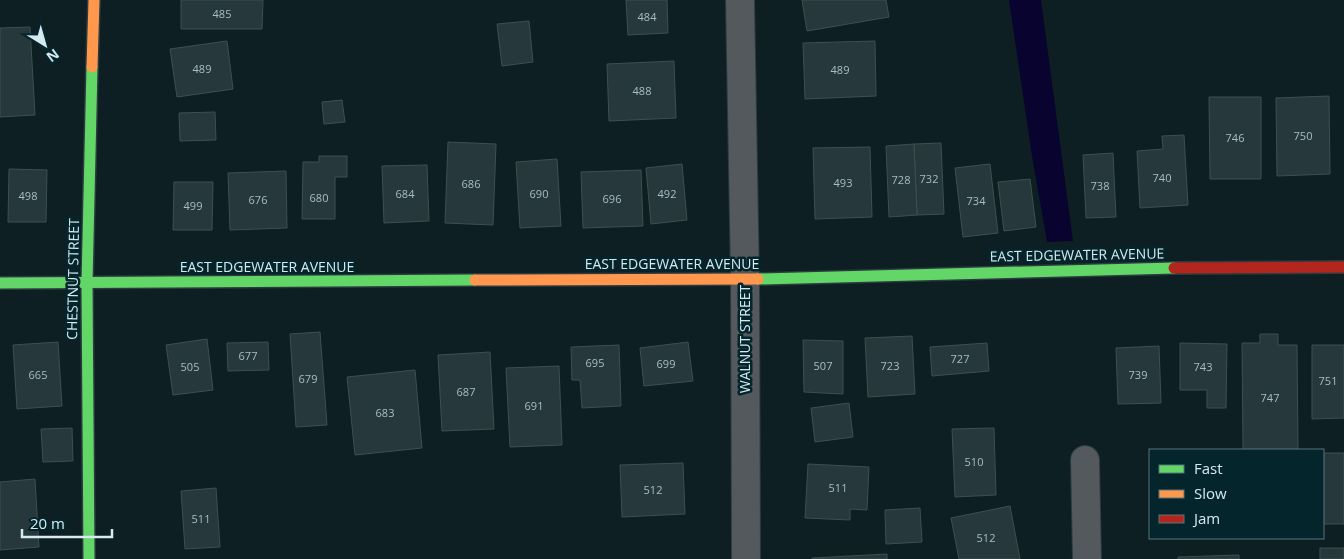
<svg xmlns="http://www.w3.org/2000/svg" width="1344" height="559" font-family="'Open Sans',sans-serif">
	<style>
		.water { fill: #09042f }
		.building { fill: #26383b; stroke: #3e4f50 }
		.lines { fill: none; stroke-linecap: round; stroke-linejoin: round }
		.street-casing { stroke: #2b3b3f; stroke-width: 30 }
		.fast-casing { stroke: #2b3b3f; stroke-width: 14 }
		.slow-casing { stroke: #2b3b3f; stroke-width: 14 }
		.jam-casing { stroke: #2b3b3f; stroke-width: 14 }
		.street { stroke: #53595d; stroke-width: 28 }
		.fast { stroke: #63d668; stroke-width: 11 }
		.slow { stroke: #ff974d; stroke-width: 11 }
		.jam { stroke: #b3261e; stroke-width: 11 }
		.labels { text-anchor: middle; stroke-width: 5; stroke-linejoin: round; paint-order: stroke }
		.number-label { font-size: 11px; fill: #a8bec3 }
		.street-label { font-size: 14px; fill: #d4eaf0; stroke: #05252d }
	</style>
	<rect width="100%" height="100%" fill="#0e1f24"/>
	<polygon class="water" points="1009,0 1041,0 1073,241 1047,242 1032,156"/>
	<g class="building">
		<polygon points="181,0 263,0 262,29 181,29"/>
		<polygon points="626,0 667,0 668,33 628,35"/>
		<polygon points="802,0 886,0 889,17 807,31"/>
		<polygon points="529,21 533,62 502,66 497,24"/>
		<polygon points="30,27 35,115 0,117 0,28"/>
		<polygon points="227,41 233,89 177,97 170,49"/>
		<polygon points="875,41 876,96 805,99 803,43"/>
		<polygon points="674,61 676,118 609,121 607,64"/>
		<polygon points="1329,96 1330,174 1277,176 1276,98"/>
		<polygon points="1209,97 1261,97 1261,179 1210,179"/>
		<polygon points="342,100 345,122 324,124 322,102"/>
		<polygon points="215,112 216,140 180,141 179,113"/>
		<polygon points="1184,135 1188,205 1140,208 1137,151 1163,149 1162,136"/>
		<polygon points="448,142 496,144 493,225 445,223"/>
		<polygon points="941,143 944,214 917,215 914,144"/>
		<polygon points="914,144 917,215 889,217 886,146"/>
		<polygon points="870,147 872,217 815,219 813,148"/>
		<polygon points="1113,153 1116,217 1086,218 1083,155"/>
		<polygon points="319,156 347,156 347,177 335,177 335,219 302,219 303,162 319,162"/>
		<polygon points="557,159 561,226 520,228 516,162"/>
		<polygon points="682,164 687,220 651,224 646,168"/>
		<polygon points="990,164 998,233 963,237 955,168"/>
		<polygon points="427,165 429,221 384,223 382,166"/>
		<polygon points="9,169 47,170 46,222 8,222"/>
		<polygon points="641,170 643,226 583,228 581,172"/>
		<polygon points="286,171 287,228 230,230 228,173"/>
		<polygon points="1030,179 1036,227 1004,231 998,182"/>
		<polygon points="174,182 213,182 212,230 173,230"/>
		<polygon points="320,332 327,425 296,427 290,334"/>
		<polygon points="1260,334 1278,334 1278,345 1297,345 1298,450 1243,450 1242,343 1260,343"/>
		<polygon points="912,336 915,394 868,397 865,338"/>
		<polygon points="207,339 213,390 173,395 166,345"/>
		<polygon points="803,340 843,341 843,394 804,392"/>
		<polygon points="58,342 62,406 17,409 13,345"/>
		<polygon points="268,342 269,370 228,371 227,343"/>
		<polygon points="688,342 693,381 644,386 640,348"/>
		<polygon points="987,343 989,371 932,376 930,347"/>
		<polygon points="1180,343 1227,344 1226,408 1207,408 1207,390 1180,390"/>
		<polygon points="619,345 621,406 582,408 580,380 572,380 571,347"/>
		<polygon points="1312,345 1344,345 1344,418 1312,419"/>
		<polygon points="1159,346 1161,403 1118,404 1116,348"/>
		<polygon points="490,352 494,429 442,431 438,355"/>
		<polygon points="559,366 562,445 510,447 506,368"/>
		<polygon points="415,370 422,448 355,455 347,377"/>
		<polygon points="849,403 853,437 815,442 811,408"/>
		<polygon points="72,428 73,461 43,462 41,429"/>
		<polygon points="994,428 996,495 955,497 952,429"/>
		<rect x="1323" y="453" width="21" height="71"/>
		<polygon points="683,463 685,514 622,517 620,465"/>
		<polygon points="808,464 869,467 867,510 850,509 850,520 805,518"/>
		<polygon points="35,479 39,547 0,550 0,482"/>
		<polygon points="216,488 220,547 185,549 181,491"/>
		<polygon points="1010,506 1020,559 959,559 951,518"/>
		<polygon points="920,508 922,542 886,544 885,510"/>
		<rect x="1320" y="548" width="24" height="11"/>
		<polygon points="887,554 887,559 812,559 812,558"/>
		<polygon points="1239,555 1239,559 1178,559 1178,557"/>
	</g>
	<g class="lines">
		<g class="street-casing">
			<g id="street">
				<polyline points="740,0 745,279 746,559"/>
				<polyline points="1085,460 1087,559"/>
			</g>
		</g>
		<g class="fast-casing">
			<g id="fast">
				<polyline points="758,279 1174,268"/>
				<polyline points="0,283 475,280"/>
				<polyline points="89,559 87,283 92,67"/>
			</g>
		</g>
		<g class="slow-casing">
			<g id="slow">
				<polyline points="92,67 94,0"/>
				<polyline points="475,280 758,279"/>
			</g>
		</g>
		<g class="jam-casing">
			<polyline id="jam" points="1174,268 1344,267"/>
		</g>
		<use href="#street" class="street"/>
		<use href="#fast" class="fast"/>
		<use href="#slow" class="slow"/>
		<use href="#jam" class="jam"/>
	</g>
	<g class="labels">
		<g class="number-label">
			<text x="222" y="18">485</text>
			<text x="647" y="21">484</text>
			<text x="202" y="73">489</text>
			<text x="840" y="74">489</text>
			<text x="642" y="95">488</text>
			<text x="1303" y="140">750</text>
			<text x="1235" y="142">746</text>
			<text x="1162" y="182">740</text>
			<text x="929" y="183">732</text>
			<text x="901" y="184">728</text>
			<text x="843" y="187">493</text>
			<text x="471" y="188">686</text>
			<text x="1100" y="190">738</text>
			<text x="405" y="198">684</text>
			<text x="539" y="198">690</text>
			<text x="667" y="198">492</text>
			<text x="28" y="200">498</text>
			<text x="319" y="202">680</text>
			<text x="612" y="203">696</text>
			<text x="258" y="204">676</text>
			<text x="976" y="205">734</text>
			<text x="193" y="210">499</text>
			<text x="248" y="360">677</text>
			<text x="960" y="363">727</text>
			<text x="595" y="367">695</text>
			<text x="666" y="368">699</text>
			<text x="823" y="370">507</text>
			<text x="890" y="370">723</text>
			<text x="190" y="371">505</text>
			<text x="1203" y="371">743</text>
			<text x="38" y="379">665</text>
			<text x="1138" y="379">739</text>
			<text x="308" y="383">679</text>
			<text x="1328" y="385">751</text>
			<text x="466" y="396">687</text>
			<text x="1270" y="402">747</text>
			<text x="534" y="410">691</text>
			<text x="385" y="417">683</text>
			<text x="974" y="466">510</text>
			<text x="838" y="492">511</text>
			<text x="653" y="494">512</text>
			<text x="201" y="523">511</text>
			<text x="986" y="542">512</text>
		</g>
		<g class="street-label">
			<text transform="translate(1077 255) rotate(-1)" y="5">EAST EDGEWATER AVENUE</text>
			<text x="672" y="269">EAST EDGEWATER AVENUE</text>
			<text x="267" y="272">EAST EDGEWATER AVENUE</text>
			<text transform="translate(73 279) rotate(-89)" y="5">CHESTNUT STREET</text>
			<text transform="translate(745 339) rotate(-90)" y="5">WALNUT STREET</text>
		</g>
	</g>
	<rect x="1149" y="449" width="175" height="90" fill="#05252d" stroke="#58747b"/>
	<rect x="1159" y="465" width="25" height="8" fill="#63d668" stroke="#58747b"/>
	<text x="1194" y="474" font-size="15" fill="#d4eaf0">Fast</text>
	<rect x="1159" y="490" width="25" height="8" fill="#ff974d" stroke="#58747b"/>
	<text x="1194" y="499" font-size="15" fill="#d4eaf0">Slow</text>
	<rect x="1159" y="515" width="25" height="8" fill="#b3261e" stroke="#58747b"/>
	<text x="1194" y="524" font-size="15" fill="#d4eaf0">Jam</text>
	<g transform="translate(45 45) rotate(143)" stroke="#05252d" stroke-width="4" paint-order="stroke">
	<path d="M0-4L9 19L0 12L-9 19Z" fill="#d4eaf0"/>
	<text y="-8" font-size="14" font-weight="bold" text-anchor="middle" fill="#d4eaf0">N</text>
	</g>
	<path d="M22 529v8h90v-8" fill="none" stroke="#d4eaf0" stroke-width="2.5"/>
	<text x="30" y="529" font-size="15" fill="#d4eaf0" stroke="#05252d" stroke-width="4" paint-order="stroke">20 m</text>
</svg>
